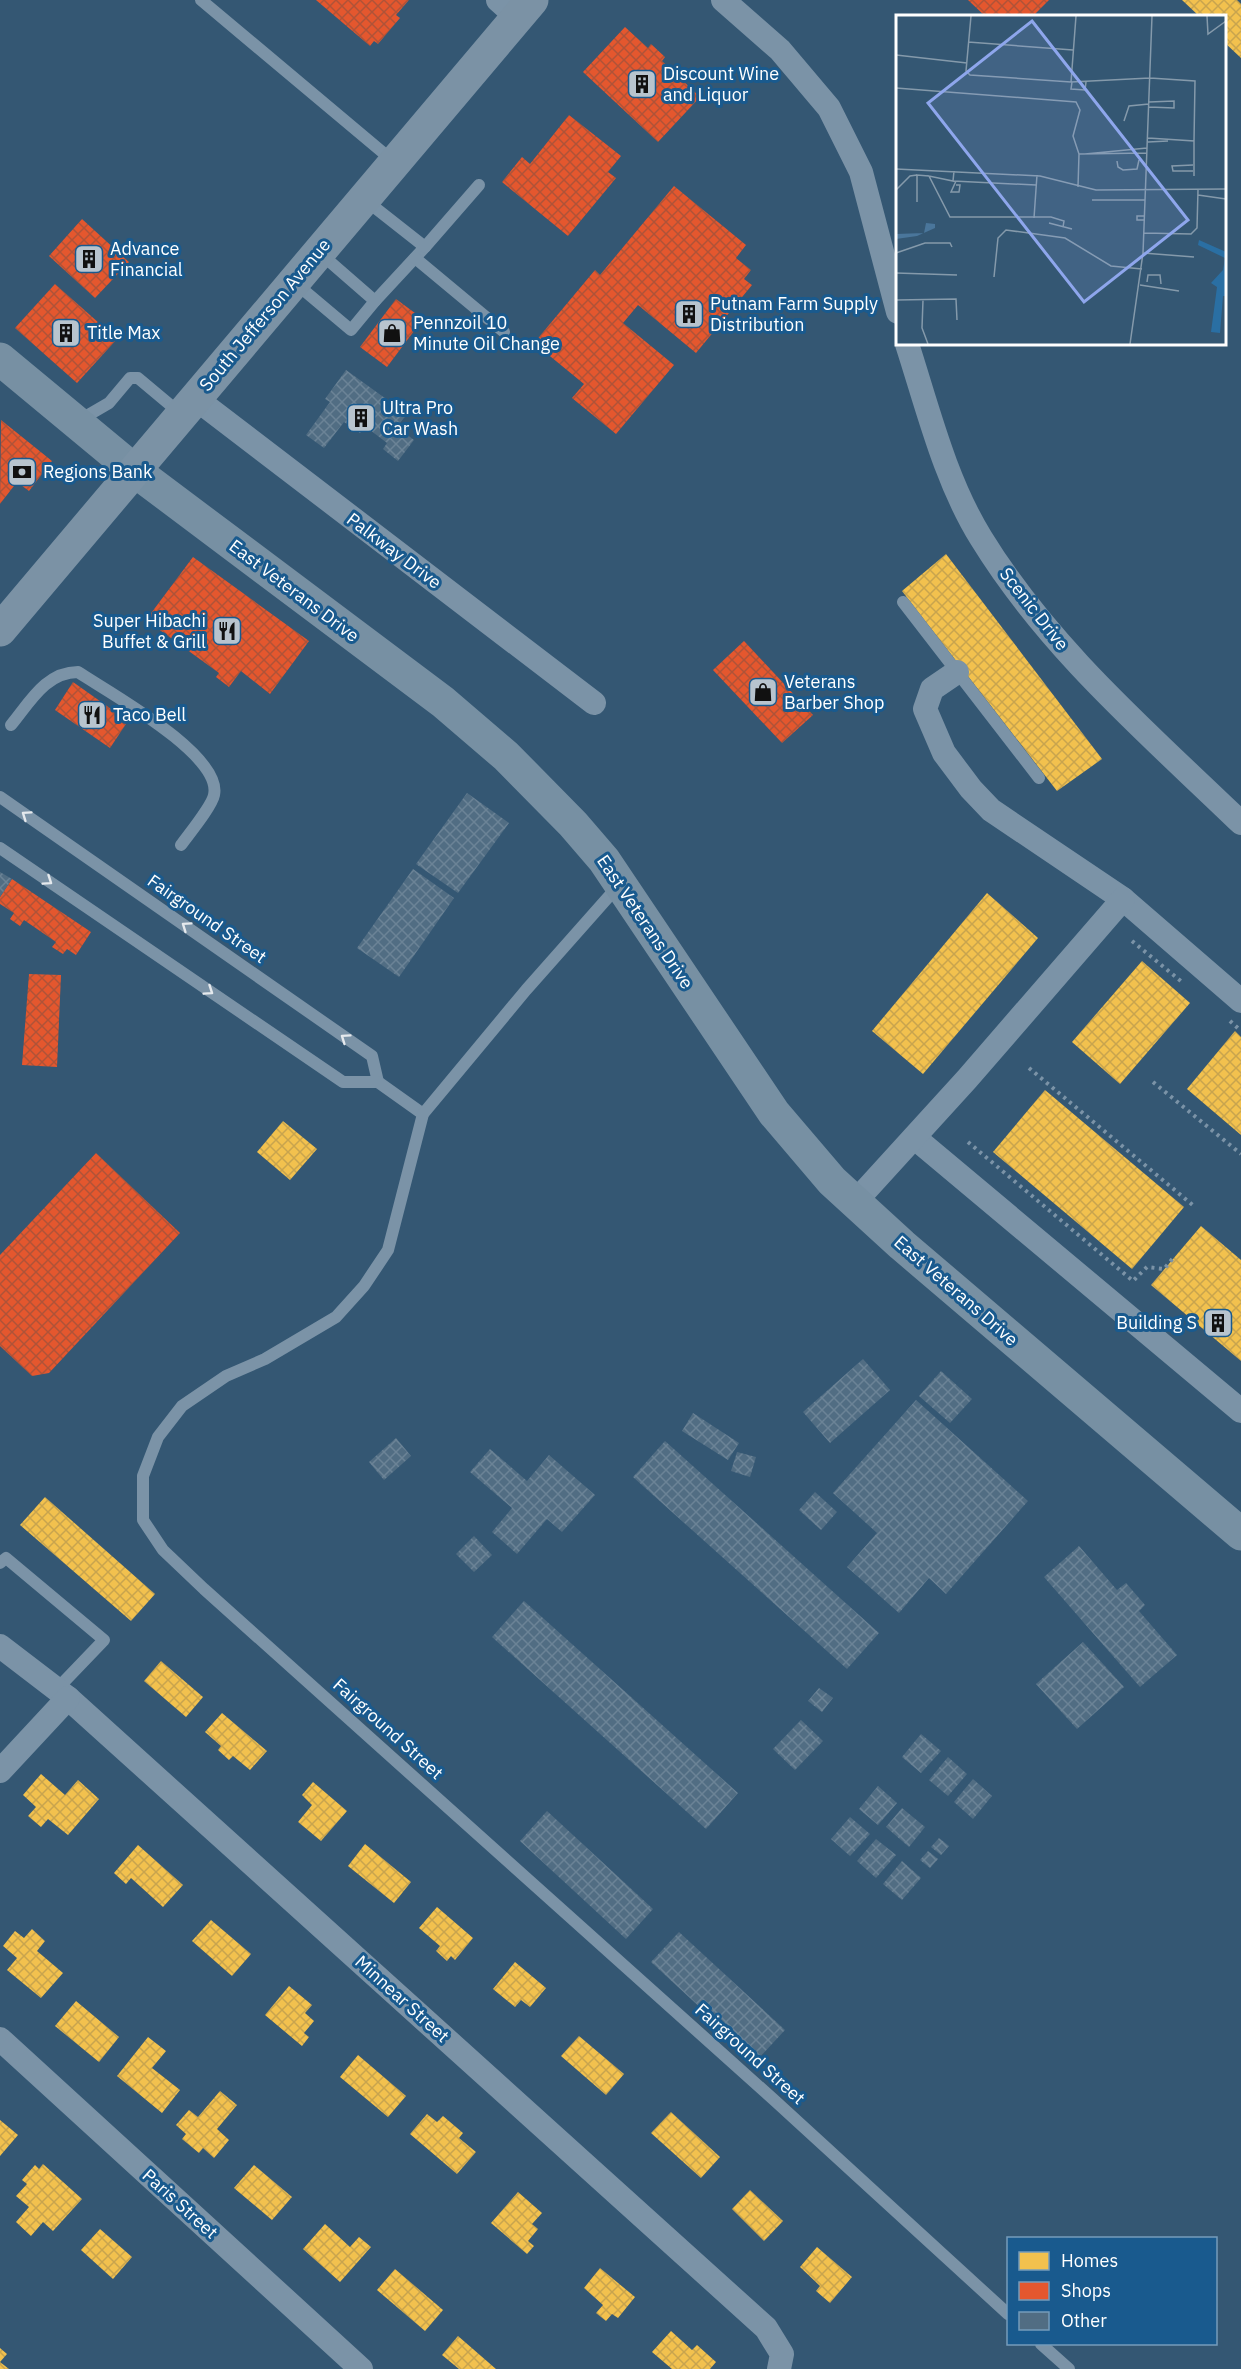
<svg xmlns="http://www.w3.org/2000/svg" width="1241" height="2369" font-family="'IBM Plex Sans',sans-serif">
	<style>
		.homes { fill: url(#homes-cross-hatch) }
		.shops { fill: url(#shops-cross-hatch) }
		.building { fill: url(#building-cross-hatch) }
		.lines { fill: none; stroke-linecap: round; stroke-linejoin: round }
		.path { stroke: #7b93a7; stroke-width: 4; stroke-dasharray: 3 4.5; stroke-linecap: butt }
		.lane { stroke: #7b93a7; stroke-width: 12 }
		.street { stroke: #7b93a7; stroke-width: 24 }
		.secondary { stroke: #7790a3; stroke-width: 33 }
		.primary { stroke: #7b92a5; stroke-width: 33 }
		.oneway { stroke: #e5e9ed }
		.labels { text-anchor: middle; stroke-width: 6; stroke-linejoin: round; paint-order: stroke }
		.poi-label { font-size: 18px; fill: #fff; stroke: #195a8e; text-anchor: start }
		.street-label { font-size: 18px; fill: #fff; stroke: #195a8e }
		.inset-road { fill: none; stroke: #859aab; stroke-width: 1.5 }
		.view { fill: #8ea6ec; fill-opacity: 0.15; stroke: #8ea6ec; stroke-width: 3 }
		.inset-edge { fill: none; stroke: #fff; stroke-width: 3 }
	</style>
	<defs>
		<pattern id="homes-cross-hatch" width="8" height="8" patternUnits="userSpaceOnUse" patternTransform="scale(1.5)"><rect width="8" height="8" fill="#f2c14e"/><path d="M0 0l8 8M0 8l8-8" fill="none" stroke="#c8a44e"/></pattern>
		<pattern id="shops-cross-hatch" width="8" height="8" patternUnits="userSpaceOnUse" patternTransform="scale(1.5)"><rect width="8" height="8" fill="#e4572e"/><path d="M0 0l8 8M0 8l8-8" fill="none" stroke="#af5338"/></pattern>
		<pattern id="building-cross-hatch" width="8" height="8" patternUnits="userSpaceOnUse" patternTransform="scale(1.5)"><rect width="8" height="8" fill="#516d83"/><path d="M0 0l8 8M0 8l8-8" fill="none" stroke="#6b8396"/></pattern>
	</defs>
	<rect width="100%" height="100%" fill="#345773"/>
	<g class="homes">
		<polygon points="1182,0 1237,0 1241,4 1241,58 1224,42 1224,16 1199,16"/>
		<polygon points="946,554 1102,759 1057,791 902,591"/>
		<polygon points="987,893 1038,938 923,1074 872,1031"/>
		<polygon points="1142,961 1190,1003 1120,1084 1072,1042"/>
		<polygon points="1235,1031 1241,1037 1241,1135 1187,1089"/>
		<polygon points="1045,1090 1184,1207 1132,1269 993,1152"/>
		<polygon points="283,1121 317,1149 290,1180 257,1152"/>
		<polygon points="1201,1226 1241,1260 1241,1361 1151,1285"/>
		<polygon points="45,1497 155,1594 131,1621 20,1525"/>
		<polygon points="161,1661 203,1697 186,1717 144,1681"/>
		<polygon points="222,1713 267,1751 250,1770 233,1756 229,1760 218,1750 221,1746 205,1732"/>
		<polygon points="41,1774 65,1795 78,1780 99,1799 68,1835 48,1819 41,1827 28,1816 36,1807 23,1795"/>
		<polygon points="313,1782 347,1811 321,1841 298,1822 312,1805 302,1795"/>
		<polygon points="365,1844 411,1882 394,1903 348,1866"/>
		<polygon points="138,1845 183,1885 163,1907 131,1878 126,1884 114,1873"/>
		<polygon points="437,1907 473,1938 455,1960 451,1956 447,1961 436,1951 440,1946 419,1928"/>
		<polygon points="211,1920 251,1954 232,1976 192,1941"/>
		<polygon points="32,1929 45,1941 37,1951 63,1973 41,1998 7,1970 17,1958 3,1946 15,1931 24,1938"/>
		<polygon points="515,1962 546,1988 530,2007 521,2000 515,2007 493,1989"/>
		<polygon points="289,1986 312,2005 305,2013 314,2021 304,2033 309,2037 302,2046 265,2015"/>
		<polygon points="76,2001 119,2037 99,2062 55,2026"/>
		<polygon points="579,2036 624,2074 606,2095 561,2056"/>
		<polygon points="148,2037 166,2051 152,2068 180,2090 162,2113 117,2076"/>
		<polygon points="358,2055 406,2096 388,2117 340,2077"/>
		<polygon points="220,2091 237,2105 217,2129 229,2140 214,2158 203,2148 199,2153 182,2139 186,2134 176,2125 189,2110 198,2117"/>
		<polygon points="671,2112 720,2157 701,2178 651,2133"/>
		<polygon points="427,2114 437,2122 443,2116 463,2133 459,2138 476,2152 457,2174 410,2134"/>
		<polygon points="0,2120 18,2135 0,2156"/>
		<polygon points="43,2164 82,2199 53,2231 43,2222 31,2236 16,2222 29,2207 16,2196 27,2184 22,2180 35,2165 39,2169"/>
		<polygon points="254,2165 292,2197 272,2220 234,2188"/>
		<polygon points="750,2190 783,2221 764,2241 732,2209"/>
		<polygon points="518,2192 542,2213 532,2224 538,2229 528,2241 534,2246 527,2254 491,2223"/>
		<polygon points="325,2224 350,2247 359,2237 371,2247 340,2282 303,2249"/>
		<polygon points="100,2229 132,2257 113,2279 81,2250"/>
		<polygon points="817,2247 852,2277 830,2303 816,2291 820,2286 800,2267"/>
		<polygon points="600,2268 635,2297 618,2318 612,2314 606,2321 596,2313 603,2305 584,2288"/>
		<polygon points="395,2269 443,2310 425,2331 377,2290"/>
		<polygon points="671,2331 692,2350 697,2345 716,2362 710,2369 672,2369 652,2352"/>
		<polygon points="458,2336 496,2369 459,2369 442,2355"/>
		<polygon points="0,2348 7,2354 0,2362 9,2369 0,2369"/>
	</g>
	<g class="shops">
		<polygon points="316,0 409,0 396,15 400,18 378,44 374,41 370,46"/>
		<polygon points="968,0 1049,0 1033,16 985,16"/>
		<polygon points="625,27 648,48 651,44 665,57 662,61 700,97 658,142 583,72"/>
		<polygon points="569,115 621,156 608,172 616,178 568,236 502,182 522,157 530,164"/>
		<polygon points="674,186 746,245 736,258 751,270 744,279 752,285 696,353 638,305 623,323 674,365 616,434 572,398 584,384 534,343 595,270 600,275"/>
		<polygon points="82,219 129,262 95,298 49,256"/>
		<polygon points="55,284 117,339 77,383 15,328"/>
		<polygon points="396,299 423,319 387,367 360,347"/>
		<polygon points="1,420 52,461 29,491 17,482 0,504"/>
		<polygon points="193,557 309,641 270,694 241,671 229,687 216,677 219,673 146,620"/>
		<polygon points="744,641 813,715 782,743 713,670"/>
		<polygon points="73,682 128,721 110,748 55,710"/>
		<polygon points="12,879 91,932 76,955 67,949 63,954 52,947 56,942 24,920 20,926 10,919 14,913 0,904 0,897"/>
		<polygon points="29,974 61,975 57,1067 22,1065"/>
		<polygon points="96,1153 180,1233 49,1373 32,1376 0,1346 0,1255"/>
	</g>
	<g class="building">
		<polygon points="346,370 407,414 397,427 414,440 398,461 383,449 387,443 365,426 360,433 344,422 324,448 306,435 330,402 325,399"/>
		<polygon points="467,793 509,823 458,893 416,864"/>
		<polygon points="413,869 454,898 399,977 357,948"/>
		<polygon points="0,872 12,879 0,897"/>
		<polygon points="863,1359 890,1390 830,1443 803,1412"/>
		<polygon points="941,1371 972,1399 950,1423 919,1396"/>
		<polygon points="916,1400 1028,1501 946,1594 929,1578 899,1613 847,1567 877,1533 833,1493"/>
		<polygon points="693,1413 739,1443 728,1460 682,1431"/>
		<polygon points="396,1438 411,1456 384,1480 369,1462"/>
		<polygon points="665,1441 879,1633 847,1669 633,1477"/>
		<polygon points="490,1449 527,1481 549,1455 595,1495 562,1532 547,1519 517,1554 492,1532 512,1508 470,1472"/>
		<polygon points="737,1452 756,1457 750,1477 731,1471"/>
		<polygon points="815,1492 837,1512 821,1530 799,1510"/>
		<polygon points="474,1536 492,1555 474,1572 456,1554"/>
		<polygon points="1079,1546 1117,1590 1126,1583 1145,1605 1139,1611 1177,1655 1140,1687 1044,1577"/>
		<polygon points="524,1601 738,1793 706,1829 492,1637"/>
		<polygon points="1083,1642 1124,1687 1077,1729 1036,1684"/>
		<polygon points="819,1688 833,1698 822,1712 808,1701"/>
		<polygon points="801,1720 823,1741 795,1770 773,1749"/>
		<polygon points="921,1734 941,1751 921,1773 902,1757"/>
		<polygon points="948,1757 967,1774 948,1796 929,1780"/>
		<polygon points="973,1779 992,1796 973,1819 954,1802"/>
		<polygon points="878,1786 897,1803 878,1825 859,1809"/>
		<polygon points="902,1808 925,1827 909,1847 886,1827"/>
		<polygon points="547,1811 653,1909 626,1939 520,1841"/>
		<polygon points="850,1817 870,1834 850,1856 831,1839"/>
		<polygon points="939,1838 949,1846 941,1855 931,1847"/>
		<polygon points="876,1839 896,1855 876,1878 857,1861"/>
		<polygon points="928,1851 938,1859 930,1868 920,1860"/>
		<polygon points="902,1861 921,1878 902,1900 883,1884"/>
		<polygon points="679,1932 785,2030 757,2060 651,1962"/>
	</g>
	<g class="lines">
		<g class="path">
			<polyline points="1132,941 1182,982"/>
			<polyline points="1230,1021 1241,1031"/>
			<polyline points="1029,1068 1195,1207"/>
			<polyline points="1153,1082 1241,1154"/>
			<polyline points="968,1142 1133,1281 1147,1267 1164,1269 1174,1257"/>
		</g>
		<g class="lane">
			<polyline points="201,0 393,161"/>
			<polyline points="364,199 425,247 375,301"/>
			<polyline points="425,247 479,185"/>
			<polyline points="415,258 504,332"/>
			<polyline points="294,282 351,330 375,301 321,254"/>
			<polyline points="78,421 109,403 130,378 138,378 181,414"/>
			<polyline points="903,602 1039,778"/>
			<path d="M11 725C30 702 46 672 78 672 108 692 223 755 214 795 212 806 189 834 181 845"/>
			<polyline points="0,797 372,1056 378,1082"/>
			<polyline points="0,848 343,1082 378,1082 423,1114"/>
			<polyline points="619,885 526,990 423,1114 388,1250 364,1286 336,1317 265,1359 226,1376 182,1406 158,1437 143,1476 143,1520 163,1550 204,1589 773,2099 1008,2314"/>
			<polyline points="0,1563 6,1558 104,1640 57,1689"/>
			<polyline points="1041,2344 1069,2369"/>
		</g>
		<g class="street">
			<polyline points="498,0 517,17"/>
			<polyline points="723,0 780,50 829,108 861,172 898,312"/>
			<path d="M907 344C928 409 945 480 981 538 1049 649 1149 734 1241 823"/>
			<polyline points="195,398 594,703"/>
			<polyline points="957,672 932,689 925,709 944,753 971,789 991,810 1123,899 1241,1001"/>
			<polyline points="915,1138 1241,1411"/>
			<polyline points="855,1202 967,1079 1123,899"/>
			<polyline points="0,1646 68,1698 766,2328 782,2354 779,2369"/>
			<polyline points="0,1771 68,1698"/>
			<polyline points="0,2039 361,2369"/>
		</g>
		<polyline class="secondary" points="0,359 135,471 443,702 506,756 573,824 604,860 774,1113 832,1181 902,1245 1241,1534"/>
		<polyline class="primary" points="0,630 532,0"/>
	</g>
	<defs><path id="oneway-chevron" d="M-2-3.5L2.5 0L-2 3.5" fill="none" stroke-width="1.6" stroke-linecap="round" stroke-linejoin="round" transform="scale(1.5)"/></defs>
	<g class="oneway">
		<use href="#oneway-chevron" transform="translate(26 815) rotate(-145)"/>
		<use href="#oneway-chevron" transform="translate(48 881) rotate(34)"/>
		<use href="#oneway-chevron" transform="translate(186 926) rotate(-145)"/>
		<use href="#oneway-chevron" transform="translate(209 991) rotate(34)"/>
		<use href="#oneway-chevron" transform="translate(345 1038) rotate(-145)"/>
	</g>
	<defs>
		<g id="building-square" transform="scale(1.5)"><rect x="-9" y="-9" width="18" height="18" rx="4" fill="#b8c4ce" stroke="#195a8e"/><path d="M-4-6H4V6H1V3H-1V6H-4ZM-2.5-4.3h1.7v1.8h-1.7ZM.8-4.3h1.7v1.8H.8ZM-2.5-1h1.7V.8h-1.7ZM.8-1h1.7V.8H.8Z" fill="#111"/></g>
		<g id="shop-square" transform="scale(1.5)"><rect x="-9" y="-9" width="18" height="18" rx="4" fill="#b8c4ce" stroke="#195a8e"/><path d="M-5-2.5h2.3a2.7 3.5 0 0 1 5.4 0H5L5.5 6h-11ZM-1.5-2.5h3a1.5 2.3 0 0 0-3 0Z" fill="#111"/></g>
		<g id="bank-square" transform="scale(1.5)"><rect x="-9" y="-9" width="18" height="18" rx="4" fill="#b8c4ce" stroke="#195a8e"/><path d="M-6-4H6V4H-6ZM0-2.3a2.3 2.3 0 1 0 0 4.6a2.3 2.3 0 1 0 0-4.6Z" fill="#111"/></g>
		<g id="restaurant-square" transform="scale(1.5)"><rect x="-9" y="-9" width="18" height="18" rx="4" fill="#b8c4ce" stroke="#195a8e"/><path d="M-5-6h1v4h1v-4h1v4h1v-4h1v5L-1.5 .5V6h-2V.5L-5-1ZM5-6V6H3V1.5H1.5Q1.5-4 5-6Z" fill="#111"/></g>
	</defs>
	<g fill-rule="evenodd">
		<use href="#building-square" x="642" y="84"/>
		<use href="#building-square" x="89" y="259"/>
		<use href="#building-square" x="689" y="314"/>
		<use href="#building-square" x="66" y="333"/>
		<use href="#shop-square" x="392" y="333"/>
		<use href="#building-square" x="361" y="418"/>
		<use href="#bank-square" x="22" y="472"/>
		<use href="#restaurant-square" x="227" y="631"/>
		<use href="#shop-square" x="763" y="692"/>
		<use href="#restaurant-square" x="92" y="715"/>
		<use href="#building-square" x="1218" y="1323"/>
	</g>
	<g class="labels">
		<g class="poi-label">
			<text x="663" y="80">Discount Wine<tspan x="663" dy="21">and Liquor</tspan></text>
			<text x="110" y="255">Advance<tspan x="110" dy="21">Financial</tspan></text>
			<text x="710" y="310">Putnam Farm Supply<tspan x="710" dy="21">Distribution</tspan></text>
			<text x="413" y="329">Pennzoil 10<tspan x="413" dy="21">Minute Oil Change</tspan></text>
			<text x="87" y="339">Title Max</text>
			<text x="382" y="414">Ultra Pro<tspan x="382" dy="21">Car Wash</tspan></text>
			<text x="43" y="478">Regions Bank</text>
			<text x="206" y="627" text-anchor="end">Super Hibachi<tspan x="206" dy="21">Buffet &amp; Grill</tspan></text>
			<text x="784" y="688">Veterans<tspan x="784" dy="21">Barber Shop</tspan></text>
			<text x="113" y="721">Taco Bell</text>
			<text x="1197" y="1329" text-anchor="end">Building S</text>
		</g>
		<g class="street-label">
			<text transform="translate(265 315) rotate(-50)" y="6">South Jefferson Avenue</text>
			<text transform="translate(394 551) rotate(37)" y="6">Palkway Drive</text>
			<text transform="translate(294 591) rotate(37)" y="6">East Veterans Drive</text>
			<text transform="translate(1034 609) rotate(52)" y="6">Scenic Drive</text>
			<text transform="translate(207 919) rotate(35)" y="6">Fairground Street</text>
			<text transform="translate(645 922) rotate(56)" y="6">East Veterans Drive</text>
			<text transform="translate(956 1291) rotate(41)" y="6">East Veterans Drive</text>
			<text transform="translate(388 1729) rotate(42)" y="6">Fairground Street</text>
			<text transform="translate(402 1999) rotate(42)" y="6">Minnear Street</text>
			<text transform="translate(750 2054) rotate(42)" y="6">Fairground Street</text>
			<text transform="translate(180 2204) rotate(42)" y="6">Paris Street</text>
		</g>
	</g>
	<g transform="translate(896 15)">
		<rect width="330" height="330" fill="#345773"/>
		<path d="M303 225 330 237V281H327L324 318 315 317 321 272 315 268 327 255 329 243 302 230Z" fill="#2a6fa3"/>
		<path d="M30 208 39 209V213L21 221 0 224V219L28 218Z" fill="#4a769b"/>
		<path class="inset-road" d="M75 1 70 56 74 60 175 67 254 63 299 66 298 126M311 1 312 19 330 6M72 27 177 35M0 40 71 48M175 67 180 1M176 67 175 74 189 75 190 67M0 73 180 87 184 95 177 121 183 139 182 172M253 92 278 93V86L253 87M228 106 233 91 253 89M252 123 298 126V161M252 127 272 126M183 139 251 138M189 139 251 133M221 146 222 152 227 155 241 154 243 145M0 154 144 161 200 175 330 174M58 156 57 166 33 161 54 202H155L168 206 167 212M297 156H277L276 151 297 150M57 166 140 170M60 170H64L63 177H55L60 166M0 175 14 161 21 160M302 180 330 184M196 185H249M21 187V160L33 161M138 203 141 160M249 205H241V201H249M153 208 176 214M248 218 295 219 301 213 302 175M0 238 29 228H54L56 232M247 238 298 242M0 258 61 260M98 262 102 223 110 215 169 223 215 251 246 254M251 267 252 260H264L265 269M244 270 283 276M0 285 60 284 61 305M27 285 26 313 32 329M234 329 247 238 256 1"/>
		<path class="view" d="M136 6 292 205 188 287 32 88Z"/>
		<rect width="330" height="330" class="inset-edge"/>
	</g>
	<rect x="1007" y="2237" width="210" height="108" fill="#195a8e" stroke="#759cbb" stroke-width="1.5"/>
	<rect x="1019" y="2252" width="30" height="18" fill="#f2c14e" stroke="#759cbb" stroke-width="1.5"/>
	<text x="1061" y="2267" font-size="18" fill="#ffffff">Homes</text>
	<rect x="1019" y="2282" width="30" height="18" fill="#e4572e" stroke="#759cbb" stroke-width="1.5"/>
	<text x="1061" y="2297" font-size="18" fill="#ffffff">Shops</text>
	<rect x="1019" y="2312" width="30" height="18" fill="#516d83" stroke="#759cbb" stroke-width="1.5"/>
	<text x="1061" y="2327" font-size="18" fill="#ffffff">Other</text>
</svg>
